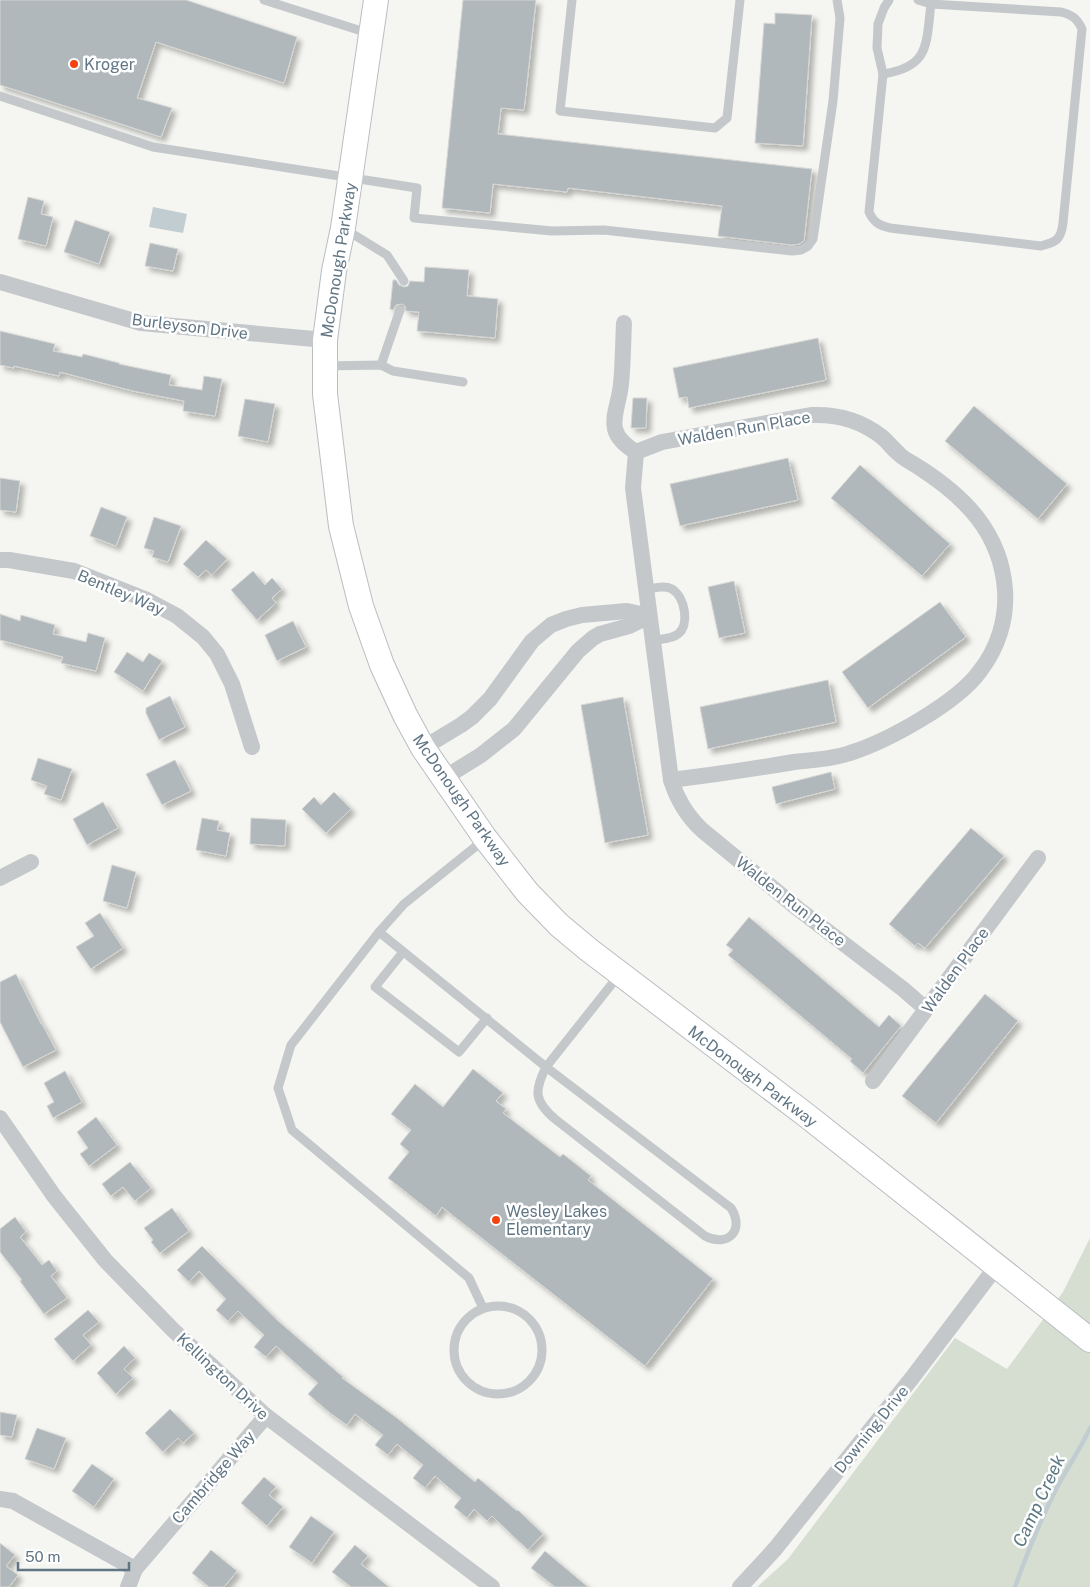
<svg xmlns="http://www.w3.org/2000/svg" width="1090" height="1587" font-family="'Public Sans',sans-serif">
	<style>
		.green { fill: #d6ded1 }
		.water { fill: #c2cdd2 }
		.lines { fill: none; stroke-linecap: round; stroke-linejoin: round }
		.stream { stroke: #c2cdd2; stroke-width: 4.5 }
		.building { fill: #b0b8bc; stroke: #d6d6d4; filter: url(#shadow) }
		.secondary-casing { stroke: #b8bec2; stroke-width: 26 }
		.lane { stroke: #c4c8cb; stroke-width: 9 }
		.street { stroke: #c4c8cb; stroke-width: 16 }
		.secondary { stroke: #fff; stroke-width: 24 }
		.poi-dot { fill: #f44312; stroke: #fff; stroke-width: 2 }
		.labels { text-anchor: middle; stroke-width: 5; stroke-linejoin: round; paint-order: stroke }
		.poi-label { font-size: 16px; fill: #617685; stroke: #fff; text-anchor: start }
		.street-label { font-size: 16px; fill: #617685; stroke: #fff }
		.water-label { font-size: 18px; font-style: italic; fill: #5c7983; stroke: #fff }
	</style>
	<defs>
		<filter id="shadow"><feDropShadow dx="4.5" dy="4.5" stdDeviation="2.5" flood-color="#0004"/></filter>
	</defs>
	<rect width="100%" height="100%" fill="#f5f5f1"/>
	<polygon class="green" points="1090,1238 1090,1587 757,1587 788,1559 955,1338 1007,1369 1063,1292"/>
	<polygon class="water" points="153,207 187,214 183,233 149,227"/>
	<g class="lines">
		<path class="stream" d="M1015 1587C1028 1551 1043 1513 1061 1480 1071 1462 1082 1446 1090 1428"/>
	</g>
	<g class="building">
		<polygon points="0,0 186,0 297,37 284,83 156,42 137,98 172,108 161,137 0,85"/>
		<polygon points="463,0 536,0 524,110 501,108 498,134 812,169 804,241 799,244 792,245 718,236 722,206 568,188 567,192 493,184 490,213 442,208"/>
		<polygon points="775,13 812,15 803,146 755,143 764,23 775,24"/>
		<polygon points="28,197 44,201 41,214 53,217 46,246 18,239"/>
		<polygon points="75,220 110,232 99,264 64,252"/>
		<polygon points="150,243 178,249 173,271 145,266"/>
		<polygon points="425,267 469,270 467,296 498,299 495,338 417,331 419,312 406,311 405,306 402,304 396,305 393,310 390,309 393,280 396,280 399,285 404,287 408,286 410,281 424,282"/>
		<polygon points="0,331 55,344 53,351 82,357 83,354 119,363 119,364 171,375 169,385 202,390 204,376 222,379 215,416 183,411 184,401 133,391 60,372 59,376 14,366 14,368 0,365"/>
		<polygon points="818,338 826,380 689,408 687,397 679,398 673,368"/>
		<polygon points="633,398 647,398 646,428 631,428"/>
		<polygon points="245,399 275,404 268,442 238,436"/>
		<polygon points="974,406 1067,484 1038,519 945,441"/>
		<polygon points="788,458 798,500 680,526 670,484"/>
		<polygon points="860,465 950,544 922,576 831,498"/>
		<polygon points="0,478 20,481 16,512 0,510"/>
		<polygon points="101,507 127,517 116,546 90,536"/>
		<polygon points="154,517 181,526 168,562 152,557 154,551 144,548"/>
		<polygon points="206,540 227,559 212,575 206,570 198,577 183,564"/>
		<polygon points="253,571 265,585 272,578 282,589 272,598 276,603 257,620 231,590"/>
		<polygon points="734,581 745,633 719,638 708,587"/>
		<polygon points="940,602 966,637 868,708 842,672"/>
		<polygon points="0,614 20,621 21,615 55,625 53,634 86,642 88,633 105,638 96,671 61,663 63,657 0,640"/>
		<polygon points="293,621 306,647 277,661 265,635"/>
		<polygon points="127,652 143,662 149,653 162,661 143,691 114,672"/>
		<polygon points="828,680 836,722 708,749 700,707"/>
		<polygon points="170,696 185,727 159,740 146,713 146,708"/>
		<polygon points="623,697 648,835 605,843 581,705"/>
		<polygon points="38,758 72,769 61,800 44,794 47,786 31,780"/>
		<polygon points="175,760 191,791 162,805 146,774"/>
		<polygon points="831,772 835,789 776,804 772,787"/>
		<polygon points="334,792 351,809 326,833 302,809 314,797 321,805"/>
		<polygon points="103,802 118,828 87,845 73,819"/>
		<polygon points="202,818 219,821 217,830 230,833 226,856 196,850"/>
		<polygon points="251,818 286,820 285,846 250,844"/>
		<polygon points="971,828 1004,856 925,948 918,943 915,946 889,924"/>
		<polygon points="112,865 136,872 127,908 103,901"/>
		<polygon points="100,913 123,948 91,969 76,947 94,936 85,923"/>
		<polygon points="749,917 879,1027 889,1015 901,1026 863,1073 850,1061 852,1059 728,955 733,950 726,945"/>
		<polygon points="16,974 41,1024 42,1024 56,1050 23,1067 0,1022 0,982"/>
		<polygon points="985,994 1018,1021 936,1123 902,1096"/>
		<polygon points="473,1069 503,1093 496,1101 506,1109 503,1113 560,1157 563,1154 591,1176 588,1180 713,1279 645,1366 442,1207 436,1216 388,1178 409,1152 400,1144 411,1130 391,1114 415,1084 443,1107"/>
		<polygon points="65,1071 82,1102 53,1118 47,1106 54,1102 44,1083"/>
		<polygon points="96,1117 117,1145 89,1166 80,1154 88,1148 77,1132"/>
		<polygon points="130,1162 151,1188 135,1201 123,1187 111,1196 102,1184"/>
		<polygon points="172,1208 189,1231 160,1253 151,1242 153,1240 144,1228"/>
		<polygon points="15,1217 26,1232 20,1237 42,1265 49,1260 57,1271 51,1276 67,1298 44,1314 20,1281 22,1280 0,1252 0,1229"/>
		<polygon points="202,1246 277,1320 343,1377 342,1378 397,1418 475,1482 478,1478 517,1511 518,1510 543,1534 528,1550 492,1516 487,1521 474,1509 467,1518 454,1507 461,1498 435,1476 425,1488 413,1478 423,1465 397,1444 388,1455 375,1445 383,1435 355,1414 347,1425 330,1413 308,1394 318,1383 276,1346 266,1357 254,1347 264,1335 238,1311 228,1321 216,1310 226,1299 199,1271 189,1282 177,1270"/>
		<polygon points="88,1310 99,1322 83,1335 91,1345 73,1361 54,1339"/>
		<polygon points="124,1346 135,1358 124,1369 133,1378 116,1394 97,1373"/>
		<polygon points="170,1409 194,1433 183,1443 178,1438 163,1452 145,1433"/>
		<polygon points="0,1412 17,1415 12,1437 0,1435"/>
		<polygon points="37,1428 66,1438 54,1469 25,1459"/>
		<polygon points="92,1464 114,1479 94,1507 72,1491"/>
		<polygon points="264,1477 276,1487 269,1495 283,1507 267,1526 241,1503"/>
		<polygon points="311,1516 334,1532 312,1563 289,1547"/>
		<polygon points="0,1543 15,1555 6,1566 18,1575 9,1587 0,1587"/>
		<polygon points="355,1545 368,1556 361,1564 389,1587 351,1587 332,1572"/>
		<polygon points="211,1550 237,1571 224,1587 209,1587 192,1573"/>
		<polygon points="545,1551 588,1587 555,1587 531,1568"/>
	</g>
	<g class="lines">
		<g class="secondary-casing">
			<polyline id="secondary" points="376,0 343,228 334,271 325,340 325,394 341,526 361,606 382,665 405,715 423,748 485,838 527,892 559,925 589,950 806,1115 1090,1340"/>
		</g>
		<g class="lane">
			<polyline points="264,0 371,34"/>
			<polyline points="572,0 560,111 715,128 727,118 740,0"/>
			<path d="M889 0 884 8 878 24 877 48 883 74 869 212C874 223 879 225 890 228L1041 246C1056 242 1061 240 1063 223L1082 29C1077 18 1072 15 1061 12L931 4 918 0"/>
			<path d="M883 74C930 67 926 44 931 4"/>
			<polyline points="0,96 153,147 417,188 414,218 552,231 604,230 792,251 801,250 808,246 813,239 833,101 840,18 837,0"/>
			<polyline points="343,228 387,255 404,281"/>
			<polyline points="381,365 400,310"/>
			<polyline points="325,366 381,365 393,371 463,382"/>
			<path d="M645 590C654 588 664 585 672 589 685 597 690 625 678 634 672 639 660 639 652 641"/>
			<path d="M379 932 546 1067 731 1208C745 1230 728 1248 705 1236L555 1119C534 1101 534 1091 546 1067L619 975"/>
			<polyline points="403,952 375,987 459,1052 487,1018"/>
			<circle cx="498" cy="1350" r="44"/>
			<polyline points="483,1308 469,1278 292,1130 278,1088 291,1045 379,932 404,904 485,839"/>
		</g>
		<g class="street">
			<polyline points="0,282 141,323 325,340"/>
			<path d="M624 323C623 343 623 364 621 384 618 414 601 431 636 452"/>
			<path d="M636 452 662 442 811 415C837 414 861 420 882 437 888 442 892 448 898 453 903 459 913 463 920 468 965 497 1001 533 1005 590 1007 619 998 648 980 671 957 703 888 741 850 753 833 759 813 760 794 762 753 769 712 775 671 780"/>
			<path d="M636 452 633 488 671 780C677 799 687 816 702 830L797 908 903 989 926 1009"/>
			<polyline points="0,560 9,560 74,571 147,600 177,616 203,637 217,654 232,684 252,747"/>
			<polyline points="423,748 461,725 472,717 490,699 532,641 551,625 566,619 582,615 627,611 649,616"/>
			<polyline points="444,778 481,755 514,729 578,651 593,638 600,634 629,626 649,616"/>
			<polyline points="0,878 31,862"/>
			<polyline points="873,1081 1038,858"/>
			<polyline points="0,1118 54,1196 105,1260 173,1330 266,1416 492,1587"/>
			<polyline points="0,1499 13,1501 135,1569"/>
			<polyline points="128,1587 135,1569 266,1416"/>
			<polyline points="740,1587 775,1549 912,1378 996,1267"/>
		</g>
		<use href="#secondary" class="secondary"/>
	</g>
	<g class="poi-dot">
		<circle cx="74" cy="64" r="5"/>
		<circle cx="496" cy="1220" r="5"/>
	</g>
	<g class="labels">
		<g class="poi-label">
			<text x="84" y="70">Kroger</text>
			<text x="506" y="1217">Wesley Lakes<tspan x="506" dy="18">Elementary</tspan></text>
		</g>
		<g class="street-label">
			<text transform="translate(338 260) rotate(-81)" y="6">McDonough Parkway</text>
			<text transform="translate(190 326) rotate(7)" y="6">Burleyson Drive</text>
			<text transform="translate(744 428) rotate(-10)" y="6">Walden Run Place</text>
			<text transform="translate(121 592) rotate(23)" y="6">Bentley Way</text>
			<text transform="translate(462 800) rotate(55)" y="6">McDonough Parkway</text>
			<text transform="translate(791 901) rotate(38)" y="6">Walden Run Place</text>
			<text transform="translate(955 970) rotate(-54)" y="6">Walden Place</text>
			<text transform="translate(753 1076) rotate(37)" y="6">McDonough Parkway</text>
			<text transform="translate(223 1376) rotate(43)" y="6">Kellington Drive</text>
			<text transform="translate(871 1429) rotate(-51)" y="6">Downing Drive</text>
			<text transform="translate(213 1477) rotate(-49)" y="6">Cambridge Way</text>
		</g>
		<g class="water-label">
			<text transform="translate(1039 1501) rotate(-65)" y="6">Camp Creek</text>
		</g>
	</g>
	<path d="M18 1562v8h111v-8" fill="none" stroke="#617685" stroke-width="2.5"/>
	<text x="25" y="1562" font-size="15" fill="#617685" stroke="#ffffff" stroke-width="4" paint-order="stroke">50 m</text>
</svg>
